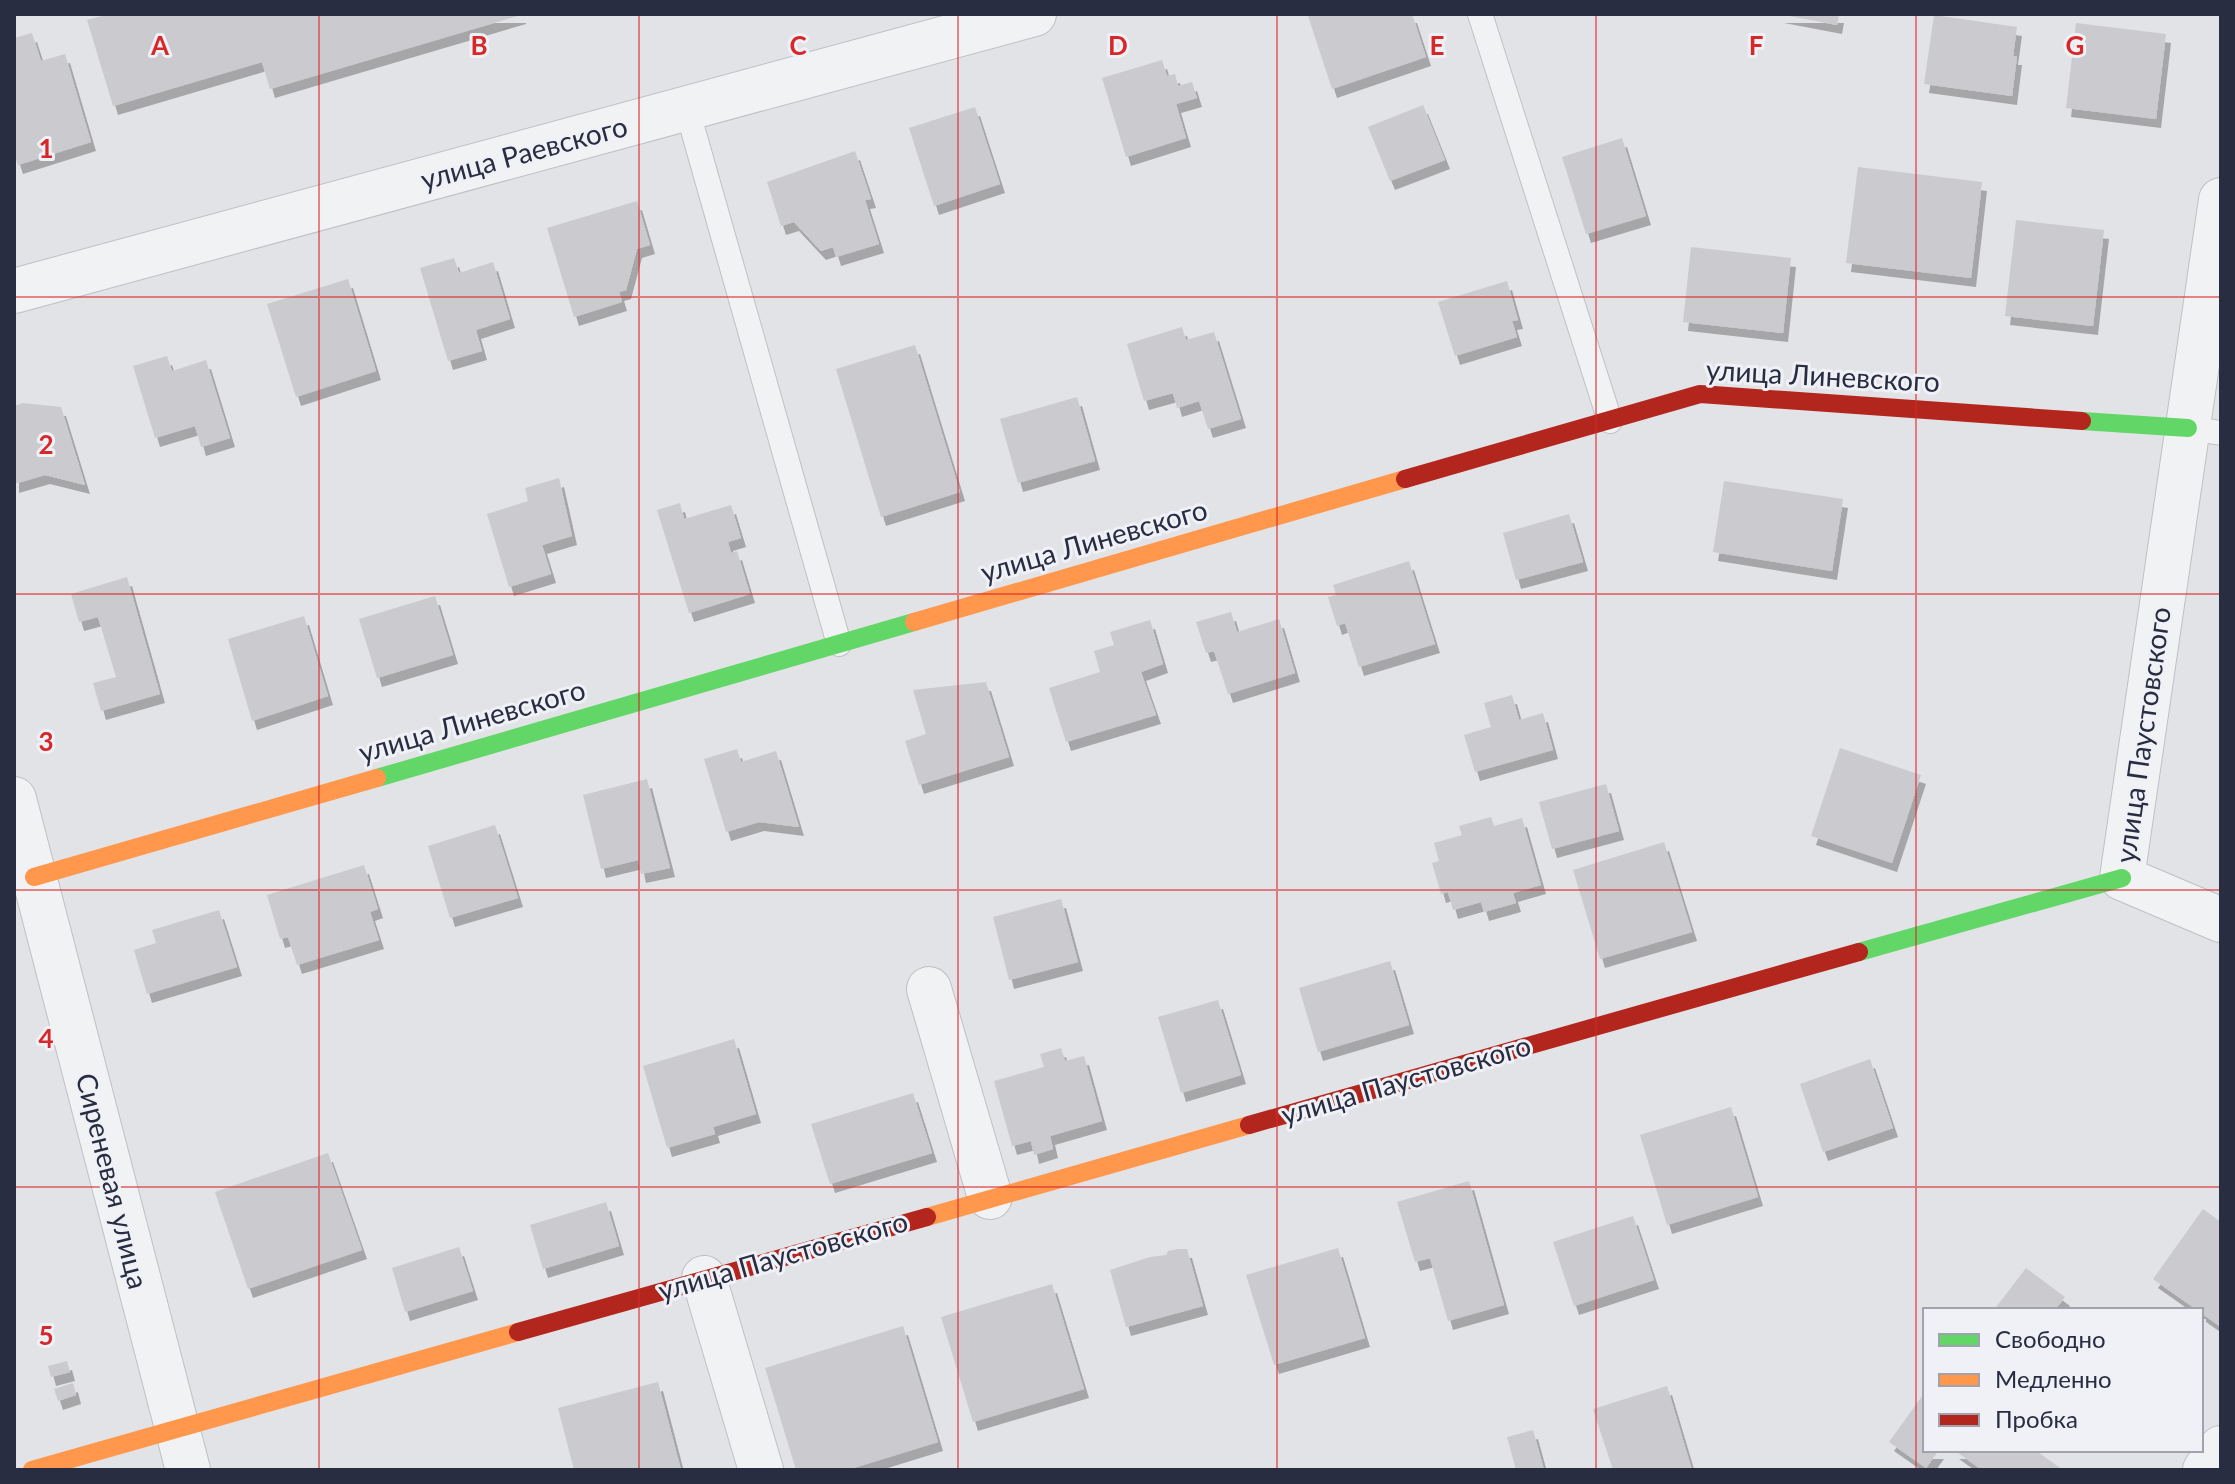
<svg xmlns="http://www.w3.org/2000/svg" width="2235" height="1484" font-family="Lato,sans-serif">
	<style>
		.building { fill: #cacacf; filter: url(#shadow) }
		.lines { fill: none; stroke-linecap: round; stroke-linejoin: round }
		.lane-casing { stroke: #bfc0c5; stroke-width: 26 }
		.street-casing { stroke: #bfc0c5; stroke-width: 46 }
		.lane { stroke: #f1f2f4; stroke-width: 24 }
		.street { stroke: #f1f2f4; stroke-width: 44 }
		.fast { stroke: #63d668; stroke-width: 18 }
		.slow { stroke: #ff974d; stroke-width: 18 }
		.jam { stroke: #b3261e; stroke-width: 18 }
		.grid { fill: none; stroke: #d62828; stroke-width: 2; stroke-opacity: 0.55 }
		.labels { text-anchor: middle; stroke-width: 6; stroke-linejoin: round; paint-order: stroke }
		.street-label { font-size: 28px; fill: #292d41; stroke: #f0f1f7 }
		.grid-label { font-size: 26px; text-anchor: middle; font-weight: bold; fill: #d62828; stroke: #f0f1f7; stroke-width: 6; stroke-linejoin: round; paint-order: stroke }
	</style>
	<defs>
		<filter id="shadow"><feDropShadow dx="5" dy="9" stdDeviation="0" flood-color="#0004"/></filter>
	</defs>
	<rect width="100%" height="100%" fill="#e2e3e7"/>
	<g class="building">
		<polygon points="109,14 521,14 521,15 270,89 262,62 113,106 87,20"/>
		<polygon points="1313,14 1412,14 1426,57 1332,89 1308,16"/>
		<polygon points="1779,14 1839,14 1837,25"/>
		<polygon points="1934,15 2017,27 2013,56 2017,56 2012,96 1924,84"/>
		<polygon points="2076,23 2166,34 2156,119 2066,108"/>
		<polygon points="32,33 41,61 65,54 91,142 18,165 14,153 14,38"/>
		<polygon points="1162,60 1167,76 1175,74 1178,86 1192,82 1197,98 1176,104 1186,138 1126,157 1102,78"/>
		<polygon points="1423,105 1445,160 1390,181 1368,127"/>
		<polygon points="975,107 1000,184 934,206 909,128"/>
		<polygon points="1622,138 1646,216 1586,234 1562,157"/>
		<polygon points="855,151 871,199 865,200 879,244 836,257 833,247 821,251 794,222 781,226 767,182"/>
		<polygon points="1858,167 1982,182 1971,278 1846,263"/>
		<polygon points="637,201 650,245 637,249 626,290 619,292 622,302 574,317 547,228"/>
		<polygon points="2016,220 2104,230 2093,326 2005,316"/>
		<polygon points="1691,247 1791,258 1783,333 1683,322"/>
		<polygon points="454,258 459,273 493,262 510,319 476,330 482,351 448,361 420,268"/>
		<polygon points="348,279 376,371 296,397 267,304"/>
		<polygon points="1507,281 1518,320 1512,321 1517,337 1455,356 1438,302"/>
		<polygon points="1182,327 1186,340 1214,332 1241,419 1208,429 1199,401 1177,408 1173,393 1144,401 1127,344"/>
		<polygon points="915,345 960,492 881,517 836,369"/>
		<polygon points="167,356 172,371 206,360 230,438 201,447 195,426 155,438 133,366"/>
		<polygon points="1077,397 1095,461 1018,483 1000,419"/>
		<polygon points="23,403 61,407 85,485 45,475 14,484 14,406"/>
		<polygon points="559,478 572,536 542,545 551,574 509,587 487,514 528,501 525,488"/>
		<polygon points="1724,481 1843,499 1832,571 1713,552"/>
		<polygon points="680,503 684,519 731,505 741,538 728,542 731,553 737,551 750,594 689,613 657,510"/>
		<polygon points="1569,514 1583,562 1516,580 1503,533"/>
		<polygon points="1409,561 1435,644 1359,667 1345,623 1337,626 1328,597 1336,595 1333,585"/>
		<polygon points="127,577 160,694 101,711 93,683 116,677 98,617 79,622 71,594"/>
		<polygon points="435,596 453,655 377,678 359,619"/>
		<polygon points="1231,612 1237,632 1279,619 1295,673 1228,694 1214,651 1206,653 1196,622"/>
		<polygon points="304,616 328,696 252,721 228,639"/>
		<polygon points="1150,620 1163,664 1141,672 1156,715 1066,742 1049,688 1100,672 1094,651 1114,645 1110,632"/>
		<polygon points="986,682 1009,757 919,785 905,741 926,734 913,690"/>
		<polygon points="1512,695 1519,720 1543,713 1553,750 1475,772 1464,735 1491,727 1484,703"/>
		<polygon points="1840,748 1921,775 1892,863 1811,836"/>
		<polygon points="737,749 741,762 776,751 799,827 759,822 726,832 704,759"/>
		<polygon points="647,779 670,868 641,874 638,860 601,869 583,795"/>
		<polygon points="1606,784 1619,831 1552,849 1539,802"/>
		<polygon points="1491,817 1494,826 1522,818 1541,885 1513,893 1516,903 1484,912 1481,902 1453,910 1448,892 1441,894 1432,863 1439,861 1434,843 1462,835 1459,826"/>
		<polygon points="495,825 518,898 450,918 428,846"/>
		<polygon points="1664,842 1692,932 1600,959 1573,870"/>
		<polygon points="364,865 378,909 370,912 379,940 297,965 288,937 280,939 267,895"/>
		<polygon points="1061,899 1078,962 1009,980 993,917"/>
		<polygon points="219,910 237,967 147,994 134,950 156,943 152,930"/>
		<polygon points="1390,961 1409,1025 1318,1052 1299,988"/>
		<polygon points="1218,1000 1241,1075 1181,1093 1158,1017"/>
		<polygon points="734,1039 756,1114 713,1127 715,1134 667,1148 643,1066"/>
		<polygon points="1061,1048 1065,1061 1084,1056 1102,1121 1050,1136 1053,1149 1034,1155 1031,1141 1012,1146 994,1081 1044,1067 1040,1054"/>
		<polygon points="1870,1059 1893,1128 1823,1152 1800,1084"/>
		<polygon points="913,1093 932,1153 830,1184 811,1124"/>
		<polygon points="1731,1107 1758,1197 1667,1225 1640,1135"/>
		<polygon points="328,1153 362,1250 248,1289 215,1192"/>
		<polygon points="1469,1181 1504,1305 1448,1321 1430,1258 1415,1262 1397,1202"/>
		<polygon points="606,1202 619,1246 543,1269 530,1225"/>
		<polygon points="2203,1209 2221,1222 2221,1327 2201,1313 2201,1310 2197,1310 2153,1279"/>
		<polygon points="1633,1216 1654,1280 1574,1306 1553,1242"/>
		<polygon points="459,1247 473,1291 405,1312 392,1268"/>
		<polygon points="1338,1248 1365,1338 1274,1365 1246,1275"/>
		<polygon points="1178,1249 1187,1249 1203,1306 1126,1327 1110,1270 1150,1257 1166,1255 1168,1251"/>
		<polygon points="2026,1268 2065,1297 2055,1310 1994,1310"/>
		<polygon points="1052,1284 1084,1389 973,1422 941,1317"/>
		<polygon points="903,1326 938,1442 847,1470 796,1470 765,1368"/>
		<polygon points="67,1361 70,1372 51,1377 48,1366"/>
		<polygon points="658,1382 681,1470 574,1470 558,1408"/>
		<polygon points="73,1383 76,1395 58,1401 54,1389"/>
		<polygon points="1667,1386 1692,1470 1613,1470 1593,1409"/>
		<polygon points="1925,1392 1925,1450 1939,1450 1926,1468 1889,1442"/>
		<polygon points="1533,1430 1544,1470 1516,1470 1507,1437"/>
		<polygon points="1954,1450 2035,1450 2063,1470 1982,1470"/>
	</g>
	<g class="lines">
		<g class="lane-casing">
			<g id="lane">
				<polyline points="1480,14 1610,421"/>
				<polyline points="687,109 839,644"/>
				<polyline points="2188,428 2221,433"/>
			</g>
		</g>
		<g class="street-casing">
			<g id="street">
				<polyline points="2221,200 2122,878 2221,920"/>
				<polyline points="14,291 1034,14"/>
				<polyline points="14,799 188,1470"/>
				<polyline points="929,989 990,1197"/>
				<polyline points="704,1278 761,1470"/>
				<polyline points="2205,1470 2221,1448"/>
			</g>
		</g>
		<use href="#lane" class="lane"/>
		<use href="#street" class="street"/>
		<g class="fast">
			<polyline points="2082,421 2188,428"/>
			<polyline points="377,778 914,622"/>
			<polyline points="1859,952 2122,878"/>
		</g>
		<g class="slow">
			<polyline points="914,622 1405,479"/>
			<polyline points="34,877 377,778"/>
			<polyline points="927,1217 1249,1125"/>
			<polyline points="32,1470 518,1332"/>
		</g>
		<g class="jam">
			<polyline points="1405,479 1700,394 2082,421"/>
			<polyline points="1249,1125 1859,952"/>
			<polyline points="518,1332 927,1217"/>
		</g>
	</g>
	<path class="grid" d="M319 14V1470M639 14V1470M958 14V1470M1277 14V1470M1596 14V1470M1916 14V1470M14 297H2221M14 594H2221M14 890H2221M14 1187H2221"/>
	<g class="labels">
		<g class="street-label">
			<text transform="translate(524 153) rotate(-15)" y="10">улица Раевского</text>
			<text transform="translate(1823 376) rotate(3)" y="10">улица Линевского</text>
			<text transform="translate(1094 541) rotate(-16)" y="10">улица Линевского</text>
			<text transform="translate(472 721) rotate(-16)" y="10">улица Линевского</text>
			<text transform="translate(2143 735) rotate(-82)" y="10">улица Паустовского</text>
			<text transform="translate(1406 1080) rotate(-16)" y="10">улица Паустовского</text>
			<text transform="translate(112 1181) rotate(76)" y="10">Сиреневая улица</text>
			<text transform="translate(783 1256) rotate(-16)" y="10">улица Паустовского</text>
		</g>
	</g>
	<g class="grid-label">
		<text x="160" y="55">A</text>
		<text x="479" y="55">B</text>
		<text x="798" y="55">C</text>
		<text x="1118" y="55">D</text>
		<text x="1437" y="55">E</text>
		<text x="1756" y="55">F</text>
		<text x="2075" y="55">G</text>
		<text x="46" y="158">1</text>
		<text x="46" y="454">2</text>
		<text x="46" y="751">3</text>
		<text x="46" y="1048">4</text>
		<text x="46" y="1345">5</text>
	</g>
	<rect width="2235" height="1484" fill="none" stroke="#292d41" stroke-width="32"/>
	<rect x="1923" y="1308" width="280" height="144" fill="#f0f1f7" stroke="#a0a3ae" stroke-width="2"/>
	<rect x="1939" y="1334" width="40" height="12" fill="#63d668" stroke="#a0a3ae" stroke-width="2"/>
	<text x="1995" y="1348" font-size="24" fill="#292d41">Свободно</text>
	<rect x="1939" y="1374" width="40" height="12" fill="#ff974d" stroke="#a0a3ae" stroke-width="2"/>
	<text x="1995" y="1388" font-size="24" fill="#292d41">Медленно</text>
	<rect x="1939" y="1414" width="40" height="12" fill="#b3261e" stroke="#a0a3ae" stroke-width="2"/>
	<text x="1995" y="1428" font-size="24" fill="#292d41">Пробка</text>
</svg>
